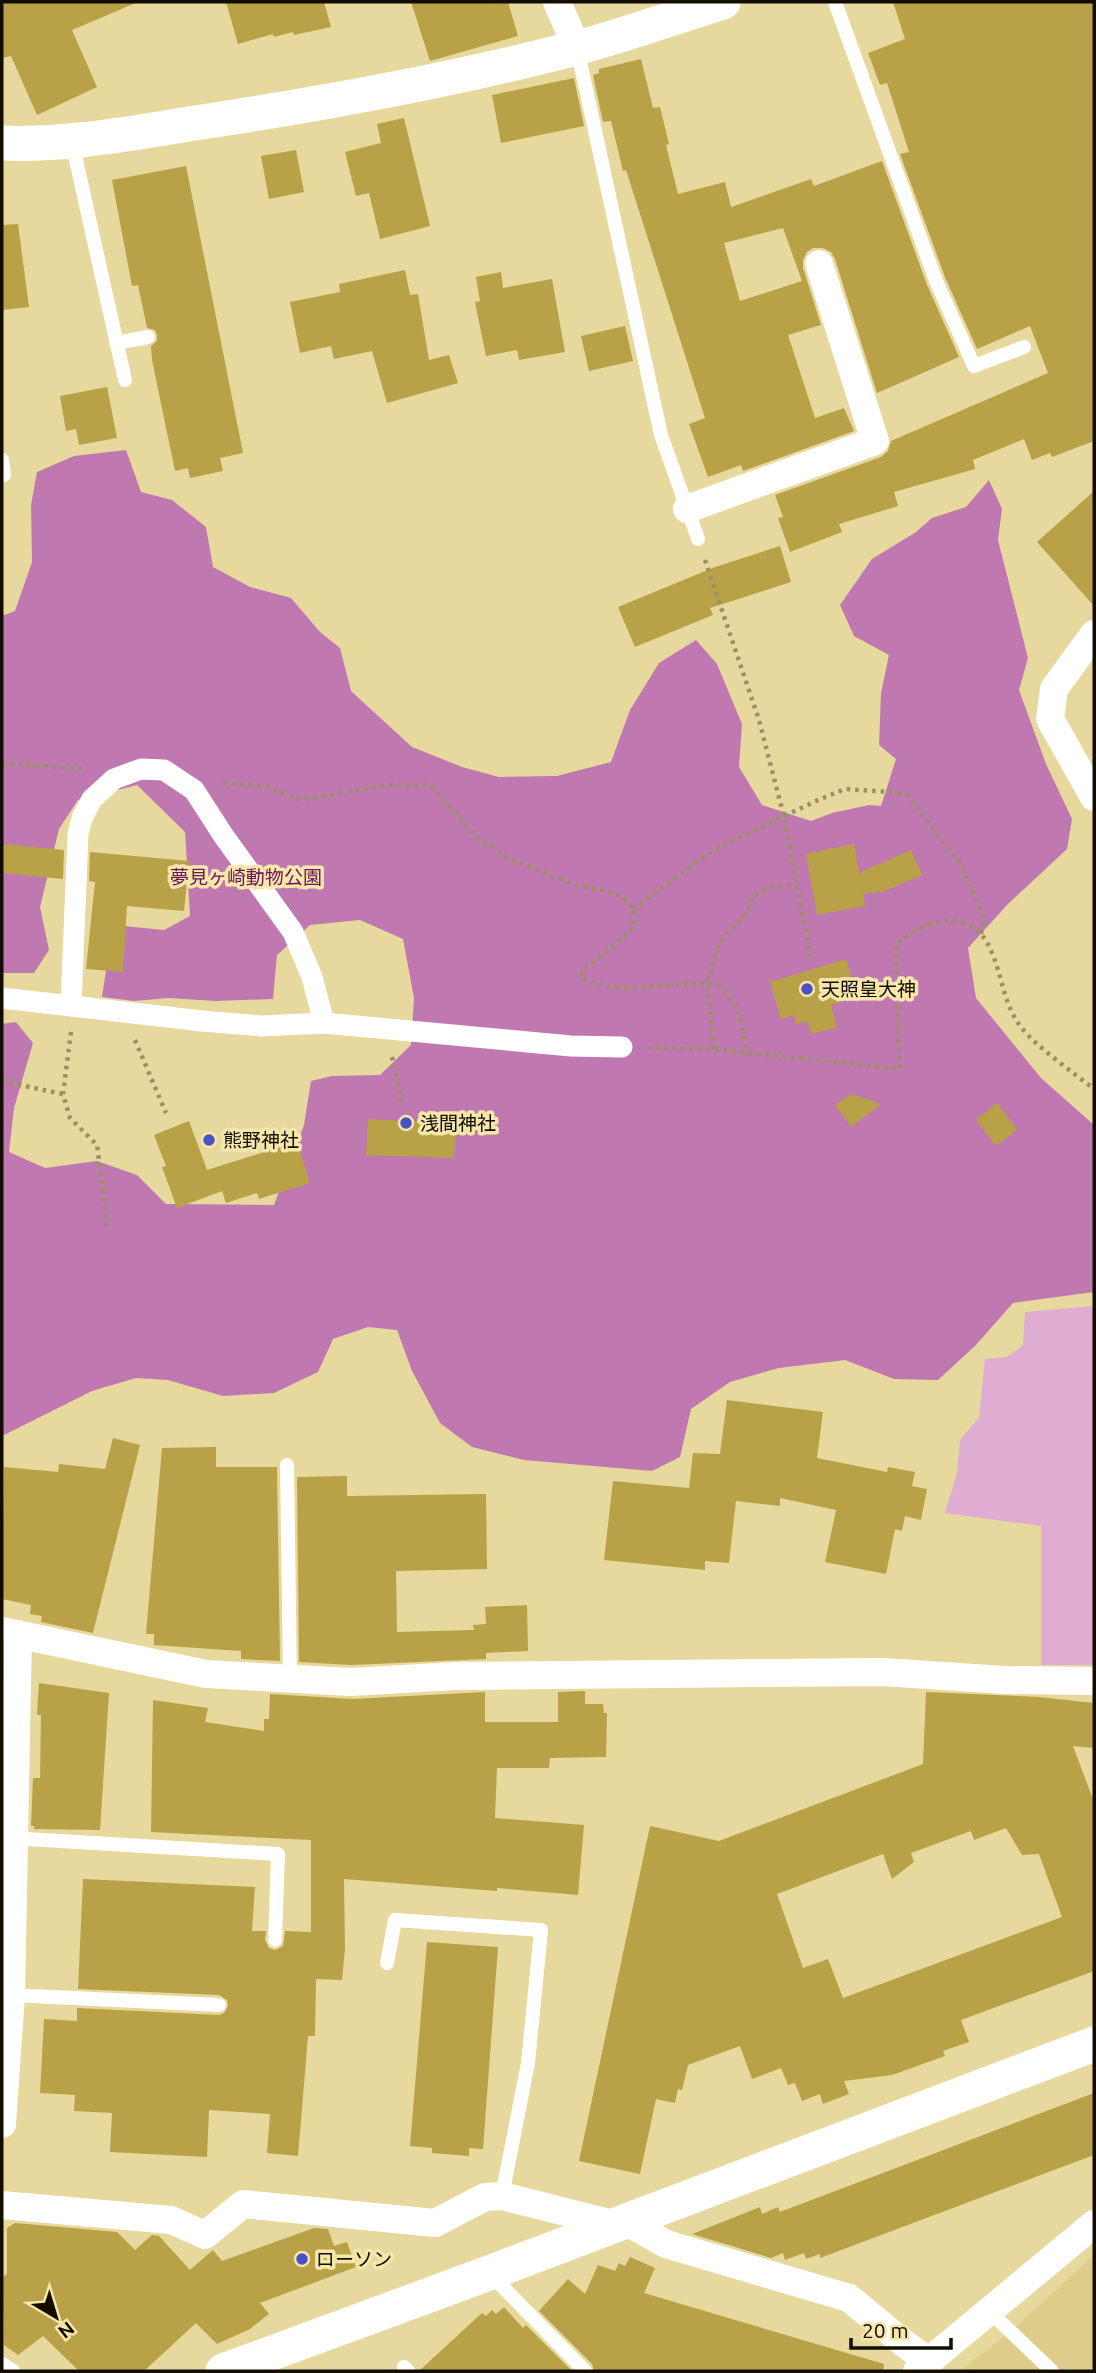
<svg xmlns="http://www.w3.org/2000/svg" width="1096" height="2373" font-family="Ubuntu,'Noto Sans JP',sans-serif">
	<style>
		.built { fill: #decd8a }
		.green { fill: #dfacd2 }
		.forest { fill: #c079b0 }
		.building { fill: #b8a146; fill-rule: evenodd }
		.lines { fill: none; stroke-linecap: round; stroke-linejoin: round }
		.path { stroke: #9b9065; stroke-width: 4.5; stroke-dasharray: 3.5 5; stroke-linecap: butt }
		.service { stroke: #fff; stroke-width: 14 }
		.pedestrian { stroke: #fff; stroke-width: 21 }
		.minor { stroke: #fff; stroke-width: 28 }
		.tertiary { stroke: #fff; stroke-width: 35 }
		.poi-dot { fill: #4a50c5; stroke: #f5e6aa; stroke-width: 2.5 }
		.labels { text-anchor: middle; stroke-width: 7; stroke-linejoin: round; paint-order: stroke }
		.park-label { font-size: 19px; fill: #69135c; stroke: #f5e6aa }
		.poi-label { font-size: 19px; fill: #120d00; stroke: #f5e6aa; text-anchor: start }
	</style>
	<rect width="100%" height="100%" fill="#e7d89d"/>
	<polygon class="built" points="1094,2255 1094,2371 960,2371 1011,2331"/>
	<polygon class="green" points="1094,1306 1094,1665 1041,1665 1041,1526 945,1513 957,1473 960,1440 979,1417 985,1359 1007,1357 1023,1345 1025,1312"/>
	<polygon class="forest" points="126,450 141,492 172,500 206,527 213,567 250,587 291,598 320,632 340,648 351,691 412,747 462,767 499,777 557,776 611,762 630,710 659,663 696,640 717,664 742,724 739,767 762,805 811,821 832,813 869,805 881,806 896,759 879,745 881,693 889,655 854,636 840,605 872,559 916,532 932,518 966,507 989,480 1002,509 998,540 1028,658 1019,690 1046,764 1072,819 1067,849 1007,905 968,948 976,998 1041,1078 1094,1125 1094,1292 1013,1303 976,1345 938,1380 894,1379 845,1360 779,1368 730,1382 691,1409 680,1457 652,1471 524,1460 472,1447 440,1423 412,1371 397,1330 368,1327 333,1339 318,1372 274,1393 223,1396 168,1380 136,1378 92,1391 2,1436 2,1024 16,1022 33,1043 14,1108 9,1152 45,1168 97,1161 137,1175 166,1204 274,1205 304,1125 311,1081 332,1076 380,1075 411,1045 414,998 403,939 360,920 310,925 277,955 273,999 216,1001 168,998 134,1001 102,997 113,925 164,930 190,916 185,832 137,785 78,800 59,829 40,907 49,950 34,973 2,973 2,616 15,611 32,562 31,505 37,472 74,456"/>
	<g class="building">
		<polygon points="2,2 138,2 72,30 97,87 37,115 11,56 2,58"/>
		<polygon points="226,2 324,2 331,27 294,35 293,32 274,37 273,34 238,44"/>
		<polygon points="411,2 508,2 518,36 430,61"/>
		<polygon points="893,2 1094,2 1094,441 1052,457 1050,453 1032,460 1024,439 973,460 975,469 894,492 898,506 839,524 842,532 790,552 778,518 783,517 775,495 881,457 888,451 891,441 1048,373 1030,326 977,349 945,277 900,154 909,152 887,83 880,85 868,53 905,39"/>
		<path d="M641 59 653 108 660 107 669 144 666 145 678 194 725 182 731 207 811 179 814 186 882 161 927 285 959 357 877 393 835 259 831 252 823 248H813L807 252 803 260V268L821 325 788 335 815 418 844 408 854 431 743 471 741 465 708 477 689 424 705 418 626 170 623 171 611 121 603 122 593 75 599 73V69ZM783 228 802 281 740 301 724 243Z"/>
		<polygon points="574,78 584,126 501,143 492,95"/>
		<polygon points="404,118 430,226 380,239 369,193 356,196 345,152 381,143 377,124"/>
		<polygon points="296,150 304,192 269,199 261,156"/>
		<polygon points="186,166 243,453 220,458 223,471 190,478 188,468 175,471 152,360 151,346 157,341 157,335 155,330 147,328 138,285 132,286 112,180"/>
		<polygon points="18,224 29,307 2,310 2,225"/>
		<polygon points="405,270 410,295 418,294 429,360 449,355 458,383 387,403 372,351 334,359 331,346 300,353 290,302 340,292 339,284"/>
		<polygon points="501,272 503,288 552,279 565,352 519,360 517,350 486,356 475,302 480,301 476,277"/>
		<polygon points="625,326 633,361 589,371 581,336"/>
		<polygon points="107,387 117,438 79,445 76,429 66,431 60,396"/>
		<polygon points="1094,491 1094,606 1037,542"/>
		<polygon points="780,546 791,582 710,608 713,615 635,647 618,607 715,567"/>
		<polygon points="2,844 64,850 63,879 2,873"/>
		<polygon points="854,844 859,873 911,850 922,875 885,891 863,894 865,906 817,915 806,854"/>
		<polygon points="90,852 189,861 184,911 127,906 123,972 86,969 95,882 89,881"/>
		<polygon points="846,959 857,997 831,1005 837,1027 811,1034 807,1021 796,1024 794,1015 781,1019 770,982"/>
		<polygon points="851,1094 881,1104 851,1127 835,1105"/>
		<polygon points="997,1103 1017,1130 996,1146 976,1120"/>
		<polygon points="368,1119 456,1123 454,1158 366,1155"/>
		<polygon points="189,1121 207,1170 283,1146 284,1150 298,1145 310,1183 259,1199 257,1193 226,1203 222,1191 177,1208 162,1167 166,1166 154,1135"/>
		<polygon points="727,1400 823,1412 817,1458 887,1472 888,1467 915,1472 912,1486 927,1489 921,1520 905,1516 902,1531 895,1529 886,1574 825,1562 836,1510 780,1498 780,1506 736,1501 729,1563 705,1561 705,1570 604,1560 613,1481 689,1488 693,1453 720,1454"/>
		<polygon points="113,1438 140,1445 93,1633 41,1622 42,1616 30,1614 31,1605 2,1599 4,1467 58,1472 59,1464 105,1469"/>
		<polygon points="216,1447 216,1467 277,1467 280,1661 241,1659 241,1651 154,1645 154,1634 146,1634 162,1448"/>
		<polygon points="347,1476 347,1496 486,1494 487,1569 396,1571 397,1632 474,1630 473,1625 486,1624 485,1607 527,1605 528,1651 486,1653 486,1659 351,1665 299,1662 297,1477"/>
		<polygon points="39,1683 109,1693 100,1830 34,1829 34,1826 31,1826 33,1778 40,1778 41,1715 37,1715"/>
		<polygon points="585,1691 585,1704 603,1704 604,1713 607,1713 606,1757 550,1758 549,1768 497,1768 495,1818 584,1825 578,1895 497,1888 497,1891 344,1879 345,1949 342,1980 316,1979 315,2036 308,2036 298,2156 267,2153 270,2114 209,2110 207,2157 110,2152 112,2113 74,2111 75,2095 40,2093 44,2019 77,2021 77,2008 219,2015 224,2013 228,2006 227,2000 219,1995 78,1989 83,1879 255,1887 252,1931 266,1931 265,1940 269,1948 275,1950 283,1946 285,1931 311,1932 311,1840 151,1832 153,1700 208,1708 205,1722 264,1731 264,1719 269,1719 270,1694 352,1699 485,1692 485,1722 558,1722 558,1692"/>
		<path d="M926 1692 1039 1697 1094 1703V1748L1073 1746 1094 1802V1971L961 2020 969 2042 943 2051 945 2056 892 2075 844 2081 849 2094 823 2104 820 2094 802 2101 795 2083 788 2085 781 2068 752 2079 740 2046 688 2065 682 2090 678 2089 675 2103 656 2099 640 2174 579 2161 650 1826 719 1841 923 1764ZM1006 1828 1022 1855 1039 1854 1062 1917 843 1998 828 1959 803 1968 777 1894 883 1854 892 1879 914 1862 911 1853 971 1831 974 1840Z"/>
		<polygon points="427,1942 498,1947 483,2149 469,2148 469,2156 432,2153 432,2148 410,2146"/>
		<polygon points="1094,2093 1094,2155 820,2258 820,2254 806,2259 804,2253 785,2260 783,2253 771,2258 692,2234 760,2207 762,2214 778,2207 780,2212"/>
		<polygon points="15,2223 117,2232 135,2250 152,2235 159,2236 190,2270 213,2250 222,2261 314,2228 328,2229 334,2246 347,2242 356,2267 260,2303 269,2314 250,2329 217,2344 196,2323 144,2371 79,2371 43,2336 18,2355 4,2345 3,2277 7,2274 7,2228"/>
		<polygon points="630,2257 655,2268 644,2293 884,2364 883,2371 594,2371 592,2364 539,2311 568,2279 585,2294 598,2265 615,2271 619,2263 625,2266"/>
		<polygon points="504,2307 523,2328 526,2325 572,2371 419,2371 482,2313 486,2316 492,2310 496,2314"/>
	</g>
	<g class="lines">
		<g class="path">
			<polyline points="705,560 759,720 784,817 811,957"/>
			<polyline points="2,763 85,769"/>
			<path d="M223 783 263 786 301 800 390 785H430L477 838 509 859 578 886 608 891 624 898 633 909 635 925 613 947 583 969 580 977C622 1001 675 976 720 986L738 1009 747 1054"/>
			<polyline points="633,909 715,849 818,800 845,789 906,793 961,865 984,918 981,934"/>
			<polyline points="71,1032 63,1094 70,1118 97,1145 108,1229"/>
			<polyline points="135,1040 166,1113"/>
			<path d="M647 1048 714 1049 900 1069 896 944C928 919 973 904 992 953 1003 979 1003 1003 1021 1027 1035 1046 1074 1073 1094 1089"/>
			<polyline points="714,1049 707,983 719,943 748,912 752,897 769,887 796,885"/>
			<polyline points="392,1057 401,1101"/>
			<polyline points="2,1079 6,1082 63,1094"/>
		</g>
		<g class="service">
			<polyline points="835,2 936,281 974,366 1024,347"/>
			<polyline points="577,48 661,435 698,539"/>
			<polyline points="72,142 125,380"/>
			<polyline points="116,343 148,337"/>
			<polyline points="2,460 4,475"/>
			<polyline points="287,1465 290,1679"/>
			<polyline points="10,1838 278,1854 275,1940"/>
			<polyline points="387,1963 395,1920 541,1930 528,2063 502,2196"/>
			<polyline points="11,1995 219,2005"/>
			<polyline points="491,2275 585,2371"/>
			<polyline points="989,2311 1052,2371"/>
			<polyline points="2,2364 13,2371"/>
			<polyline points="404,2367 408,2371"/>
		</g>
		<g class="pedestrian">
			<polyline points="2,998 202,1021 262,1026 324,1023 571,1046 622,1047"/>
			<polyline points="71,1006 78,834 82,818 92,799 114,779 141,769 164,770 194,790 223,835 293,932 312,977 324,1023"/>
		</g>
		<g class="minor">
			<polyline points="557,2 577,48"/>
			<polyline points="687,509 875,441 819,264"/>
			<polyline points="1094,634 1054,689 1050,719 1094,797"/>
			<polyline points="2,1631 206,1674 351,1682 455,1676 882,1672 1005,1680 1094,1681"/>
			<polyline points="2,2124 11,1995 18,1634"/>
			<polyline points="2,2205 171,2220 205,2235 243,2204 435,2223 485,2197 502,2196 617,2225"/>
			<polyline points="627,2222 666,2244 849,2298 906,2345 929,2361"/>
			<polyline points="917,2371 1094,2224"/>
		</g>
		<g class="tertiary">
			<path d="M2 143C69 146 135 132 202 122 327 103 453 80 576 48 626 35 674 17 723 2"/>
			<polyline points="223,2371 489,2273 1094,2044"/>
		</g>
	</g>
	<g class="poi-dot">
		<circle cx="807" cy="989" r="7"/>
		<circle cx="406" cy="1123" r="7"/>
		<circle cx="209" cy="1140" r="7"/>
		<circle cx="302" cy="2259" r="7"/>
	</g>
	<g class="labels">
		<g class="park-label">
			<text x="246" y="884">夢見ヶ崎動物公園</text>
		</g>
		<g class="poi-label">
			<text x="821" y="996">天照皇大神</text>
			<text x="420" y="1130">浅間神社</text>
			<text x="223" y="1147">熊野神社</text>
			<text x="316" y="2266">ローソン</text>
		</g>
	</g>
	<rect width="1096" height="2373" fill="none" stroke="#120d00" stroke-width="7"/>
	<g transform="translate(56 2317) rotate(142)" stroke="#f5e6aa" stroke-width="5" paint-order="stroke">
	<path d="M0-5L12 26L0 18L-12 26Z" fill="#120d00"/>
	<text y="-10" font-size="19" font-weight="bold" text-anchor="middle" fill="#120d00">N</text>
	</g>
	<path d="M851 2338v10h100v-10" fill="none" stroke="#120d00" stroke-width="3.5"/>
	<text x="862" y="2338" font-size="21" fill="#120d00" stroke="#f5e6aa" stroke-width="5" paint-order="stroke">20 m</text>
</svg>
